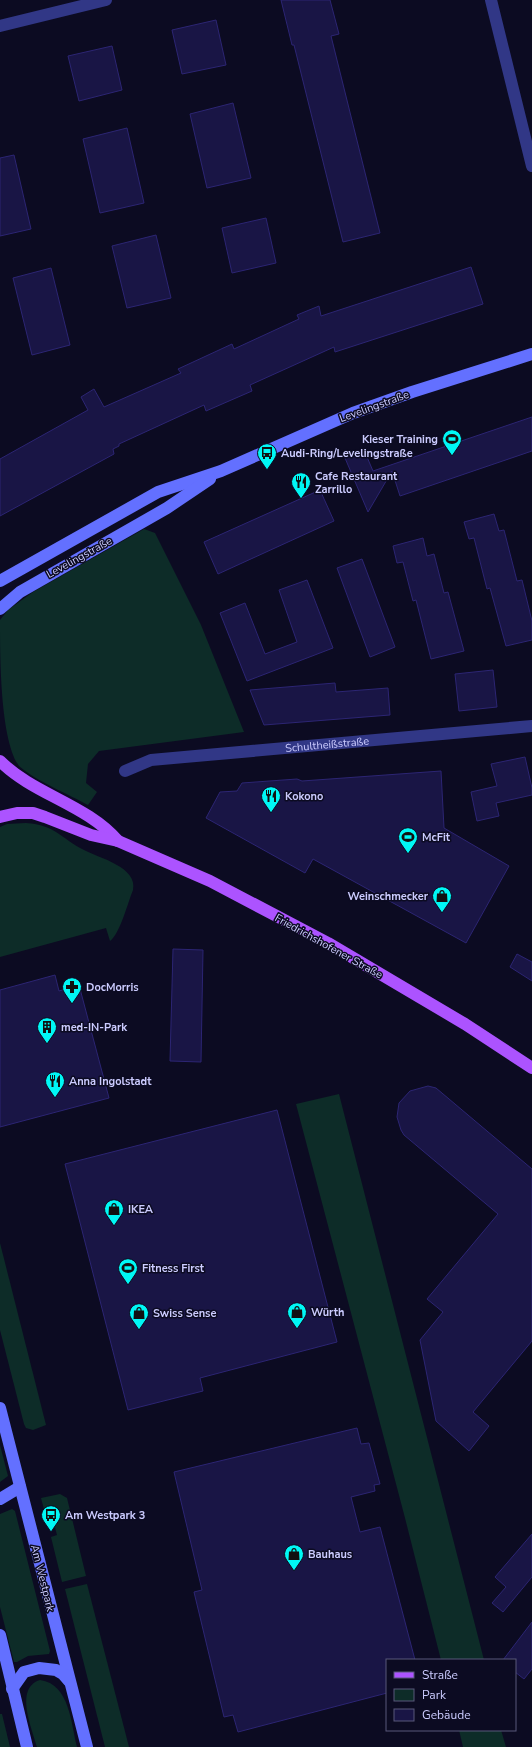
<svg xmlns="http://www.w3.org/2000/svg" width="532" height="1747" font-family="'Nunito Sans',sans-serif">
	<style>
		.green { fill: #0d2c28 }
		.building { fill: #191545; stroke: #2c2573 }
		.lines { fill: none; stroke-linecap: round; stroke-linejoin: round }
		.street { stroke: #313786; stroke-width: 12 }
		.secondary { stroke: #6370ff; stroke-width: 12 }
		.primary { stroke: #ac53ff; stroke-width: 12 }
		.labels { text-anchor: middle; stroke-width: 3; stroke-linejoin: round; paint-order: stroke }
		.street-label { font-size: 11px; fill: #ccf; stroke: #0c0b22 }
		.poi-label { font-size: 11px; font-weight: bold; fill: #ccf; stroke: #0c0b22; text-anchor: start }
	</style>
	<rect width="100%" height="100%" fill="#0c0b22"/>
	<g class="green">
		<path d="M144 529 155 533 201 625 244 732 99 751 88 764 86 783 97 792 88 805C68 794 36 781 19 766 0 740 0 656 0 620L8 610 33 592Z"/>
		<path d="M26 823C56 825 60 838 84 850 99 858 138 867 133 890 128 902 120 934 110 941L106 928 0 957V827L7 824Z"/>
		<polygon points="339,1094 484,1660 441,1660 405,1518 296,1104"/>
		<polygon points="0,1243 46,1425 33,1430 26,1428 24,1424 0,1330"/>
		<polygon points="0,1445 8,1476 0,1482"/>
		<polygon points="60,1494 67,1498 86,1576 62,1582 51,1537 57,1535 53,1520 46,1517 41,1498"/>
		<polygon points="12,1509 15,1511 50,1651 49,1654 28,1656 17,1662 14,1662 0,1607 0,1514"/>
		<polygon points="87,1584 129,1747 105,1747 65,1589"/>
		<path d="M40 1680C70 1684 71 1724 77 1747H37C32 1728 14 1688 40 1680Z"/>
		<polygon points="0,1714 2,1714 10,1747 0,1747"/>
		<polygon points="459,1730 501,1730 506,1747 463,1747"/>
	</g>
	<g class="building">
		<polygon points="281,0 330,0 339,34 331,36 380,233 343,242 294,45 292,45"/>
		<polygon points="216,20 226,65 182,74 172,30"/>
		<polygon points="112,46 122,90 79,101 68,56"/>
		<polygon points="233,103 251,178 207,188 190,114"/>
		<polygon points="127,128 144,203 100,213 83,139"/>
		<polygon points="14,155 31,229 0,236 0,158"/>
		<polygon points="266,218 276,263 232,273 222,228"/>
		<polygon points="156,235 171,298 127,308 112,246"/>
		<polygon points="471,267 483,304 335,352 334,347 250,385 252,391 206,411 204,405 119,444 119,446 113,449 114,454 0,516 0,459 88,410 81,397 94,389 104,407 181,373 178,369 232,344 234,349 299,319 297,315 319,306 321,316"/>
		<polygon points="51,268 70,345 32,355 13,278"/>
		<polygon points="532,417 532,451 400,496 392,471 368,512 345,458 364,450 373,471"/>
		<polygon points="320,490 334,521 218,574 204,542"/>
		<polygon points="494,514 499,531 504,530 517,581 522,580 532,621 532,640 506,646 490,588 487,589 474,538 469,539 464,522"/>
		<polygon points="423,538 427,556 434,554 444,593 448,592 464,651 431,659 416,600 413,601 403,562 397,563 393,546"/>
		<polygon points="362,559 395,647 370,657 337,568"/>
		<polygon points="307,580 333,648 247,681 220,613 245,603 265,654 297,642 279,590"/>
		<polygon points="493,670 497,707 459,711 455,674"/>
		<polygon points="335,683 336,692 388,688 390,715 264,725 250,690"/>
		<polygon points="525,757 532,788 532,795 496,803 499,816 477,821 471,792 497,786 491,764"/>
		<polygon points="441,771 444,828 509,866 466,943 313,859 305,873 206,818 220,792 237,791 242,783 297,779 302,781"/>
		<polygon points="173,949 203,950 201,1062 170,1061"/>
		<polygon points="517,954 532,962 532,981 510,967"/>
		<polygon points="55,975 59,991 79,985 109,1098 0,1127 0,990"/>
		<polygon points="428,1086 436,1088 532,1169 532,1341 473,1412 489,1426 469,1451 436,1421 420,1340 443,1312 427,1299 498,1214 404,1135 401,1130 397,1117 399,1103 410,1091"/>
		<polygon points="277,1110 337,1342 200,1378 203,1391 128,1410 65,1164"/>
		<polygon points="357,1428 361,1444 369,1443 380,1484 374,1485 375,1491 351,1497 360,1532 380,1527 415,1660 387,1660 387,1693 238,1732 233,1715 224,1717 194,1592 202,1590 174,1472"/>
		<polygon points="532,1534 532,1577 503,1612 492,1603 506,1587 495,1577"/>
		<polygon points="532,1622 532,1669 524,1679 515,1672 515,1660 503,1660"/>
	</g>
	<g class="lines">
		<g class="street">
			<polyline points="491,0 532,166"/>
			<polyline points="0,26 106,0"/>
			<path id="s1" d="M125 771 151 760 532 726"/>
		</g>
		<g class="secondary">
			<polyline points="0,581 158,492 221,471 353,413 412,392 532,354"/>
			<polyline points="0,609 20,592 167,508 210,479"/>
			<polyline points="0,1408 87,1747"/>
			<polyline points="0,1499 20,1487"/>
			<polyline points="0,1635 27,1747"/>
			<polyline points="12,1689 24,1672 39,1668 56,1670 63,1674 69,1681"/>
		</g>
		<g class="primary">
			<path d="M0 761C34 795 86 804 118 841"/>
			<polyline points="0,817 17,813 33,813 45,817 91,835 118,841 210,881 328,943 465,1024 532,1068"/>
		</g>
	</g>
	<defs>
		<g id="stadium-pin" transform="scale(1)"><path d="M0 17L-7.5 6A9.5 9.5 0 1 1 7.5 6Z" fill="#00f7f5" stroke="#0c0b22"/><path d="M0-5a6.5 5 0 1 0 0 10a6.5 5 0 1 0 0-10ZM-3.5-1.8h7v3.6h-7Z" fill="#111"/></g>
		<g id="bus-pin" transform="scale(1)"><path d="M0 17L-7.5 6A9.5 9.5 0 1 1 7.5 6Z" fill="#00f7f5" stroke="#0c0b22"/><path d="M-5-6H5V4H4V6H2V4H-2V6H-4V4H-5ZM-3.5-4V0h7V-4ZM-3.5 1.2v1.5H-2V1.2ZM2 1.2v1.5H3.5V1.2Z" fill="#111"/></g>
		<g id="restaurant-pin" transform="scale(1)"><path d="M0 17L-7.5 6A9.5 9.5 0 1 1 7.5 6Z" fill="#00f7f5" stroke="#0c0b22"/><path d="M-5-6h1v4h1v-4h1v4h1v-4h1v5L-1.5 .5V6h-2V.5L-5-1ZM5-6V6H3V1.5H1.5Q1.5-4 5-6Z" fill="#111"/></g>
		<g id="shop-pin" transform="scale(1)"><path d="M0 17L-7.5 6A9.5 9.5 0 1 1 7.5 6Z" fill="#00f7f5" stroke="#0c0b22"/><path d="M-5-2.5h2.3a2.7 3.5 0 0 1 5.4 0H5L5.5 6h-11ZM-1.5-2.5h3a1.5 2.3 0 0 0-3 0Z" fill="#111"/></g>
		<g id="pharmacy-pin" transform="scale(1)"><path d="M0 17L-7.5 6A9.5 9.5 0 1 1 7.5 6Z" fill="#00f7f5" stroke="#0c0b22"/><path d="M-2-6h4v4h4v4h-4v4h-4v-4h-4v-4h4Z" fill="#111"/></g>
		<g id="building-pin" transform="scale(1)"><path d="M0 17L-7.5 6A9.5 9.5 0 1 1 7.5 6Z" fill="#00f7f5" stroke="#0c0b22"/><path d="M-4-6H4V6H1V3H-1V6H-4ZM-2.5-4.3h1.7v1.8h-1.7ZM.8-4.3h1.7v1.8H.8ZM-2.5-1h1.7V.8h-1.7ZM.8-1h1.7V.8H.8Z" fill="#111"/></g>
	</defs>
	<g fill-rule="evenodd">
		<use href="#stadium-pin" x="452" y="439"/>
		<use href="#bus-pin" x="267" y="453"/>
		<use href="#restaurant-pin" x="301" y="482"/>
		<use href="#restaurant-pin" x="271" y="796"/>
		<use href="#stadium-pin" x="408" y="837"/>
		<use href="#shop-pin" x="442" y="896"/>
		<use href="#pharmacy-pin" x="72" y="987"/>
		<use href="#building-pin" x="47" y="1027"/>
		<use href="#restaurant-pin" x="55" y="1081"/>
		<use href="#shop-pin" x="114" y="1209"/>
		<use href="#stadium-pin" x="128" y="1268"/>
		<use href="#shop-pin" x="297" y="1312"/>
		<use href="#shop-pin" x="139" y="1313"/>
		<use href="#bus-pin" x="51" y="1515"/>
		<use href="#shop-pin" x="294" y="1554"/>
	</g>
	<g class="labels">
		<g class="street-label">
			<text transform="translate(374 406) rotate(-20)" y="4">Levelingstraße</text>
			<text transform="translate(79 557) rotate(-29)" y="4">Levelingstraße</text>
			<text dy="4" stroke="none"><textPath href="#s1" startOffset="205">Schultheißstraße</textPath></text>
			<text transform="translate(329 946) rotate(29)" y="4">Friedrichshofener Straße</text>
			<text transform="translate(43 1578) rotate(76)" y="4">Am Westpark</text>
		</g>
		<g class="poi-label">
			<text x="438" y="443" text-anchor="end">Kieser Training</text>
			<text x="281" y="457">Audi-Ring/Levelingstraße</text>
			<text x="315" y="480">Cafe Restaurant<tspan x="315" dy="13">Zarrillo</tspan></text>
			<text x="285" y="800">Kokono</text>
			<text x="422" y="841">McFit</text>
			<text x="428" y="900" text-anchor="end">Weinschmecker</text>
			<text x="86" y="991">DocMorris</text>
			<text x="61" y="1031">med-IN-Park</text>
			<text x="69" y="1085">Anna Ingolstadt</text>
			<text x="128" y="1213">IKEA</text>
			<text x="142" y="1272">Fitness First</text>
			<text x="311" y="1316">Würth</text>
			<text x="153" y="1317">Swiss Sense</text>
			<text x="65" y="1519">Am Westpark 3</text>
			<text x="308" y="1558">Bauhaus</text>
		</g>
	</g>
	<rect x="386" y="1659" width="130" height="72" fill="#0c0b22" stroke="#59587a"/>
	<rect x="394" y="1672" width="20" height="6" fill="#ac53ff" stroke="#59587a"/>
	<text x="422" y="1679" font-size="12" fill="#ccccff">Straße</text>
	<rect x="394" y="1689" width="20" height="12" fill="#0d2c28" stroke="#59587a"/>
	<text x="422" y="1699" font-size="12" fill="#ccccff">Park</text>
	<rect x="394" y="1709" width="20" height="12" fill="#191545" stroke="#59587a"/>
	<text x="422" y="1719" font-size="12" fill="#ccccff">Gebäude</text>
</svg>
